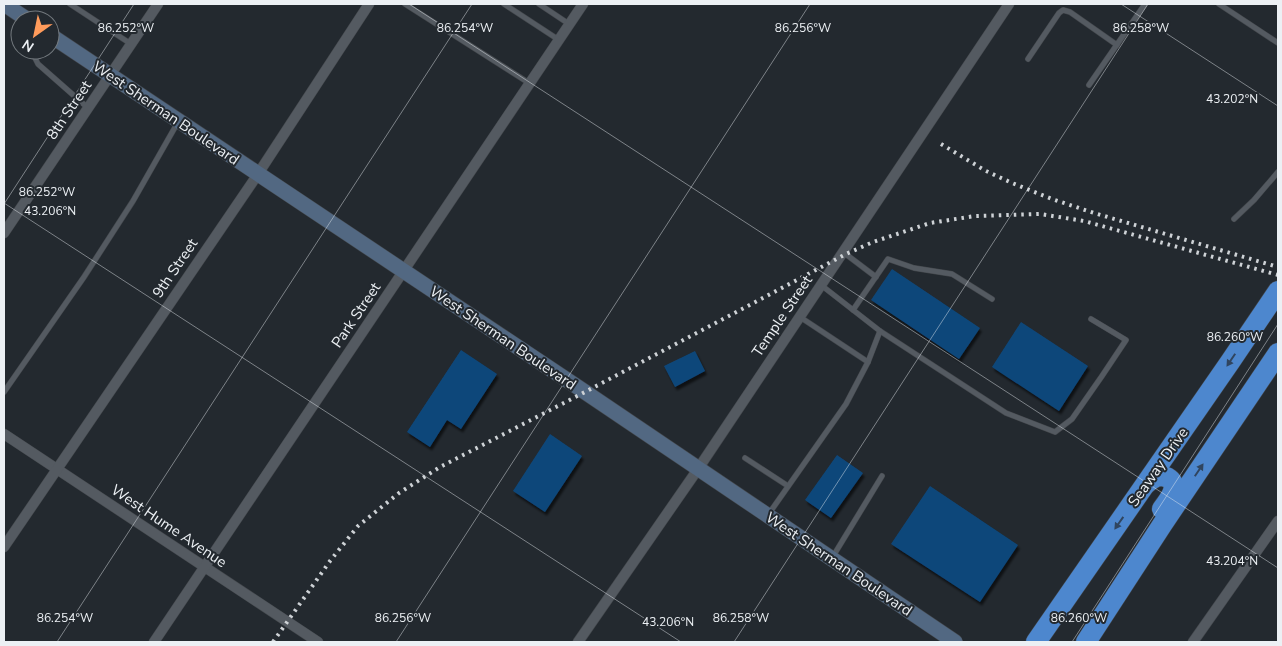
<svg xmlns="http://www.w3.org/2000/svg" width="1282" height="646" font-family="'Nunito Sans',sans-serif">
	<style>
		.building { fill: #0f477a; filter: url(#shadow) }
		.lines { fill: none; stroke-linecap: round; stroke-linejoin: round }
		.lane-casing { stroke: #43474c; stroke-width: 6 }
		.street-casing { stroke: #43474c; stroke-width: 11 }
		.secondary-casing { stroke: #43474c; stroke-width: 16 }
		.highway-casing { stroke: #43474c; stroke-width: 21 }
		.lane { stroke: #545a61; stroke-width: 5 }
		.street { stroke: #545a61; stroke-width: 10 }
		.secondary { stroke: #526882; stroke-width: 15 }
		.highway { stroke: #4d87ce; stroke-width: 20 }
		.rail { stroke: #ced2d6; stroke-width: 4; stroke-dasharray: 2.5 5; stroke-linecap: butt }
		.oneway { fill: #30455f }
		.ticks { fill: none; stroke: #ecf0f4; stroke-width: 1; stroke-opacity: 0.45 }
		.labels { text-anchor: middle; stroke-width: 4; stroke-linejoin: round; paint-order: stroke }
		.street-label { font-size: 15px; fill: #ecf0f4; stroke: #23292f }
		.ticks-label { font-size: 12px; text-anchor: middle; fill: #ecf0f4; stroke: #23292f; stroke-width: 4; stroke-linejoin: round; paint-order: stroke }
	</style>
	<defs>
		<filter id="shadow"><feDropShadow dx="2" dy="3.5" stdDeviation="1" flood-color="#0009"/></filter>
	</defs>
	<rect width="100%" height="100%" fill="#23292f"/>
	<g class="building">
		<polygon points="892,269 980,328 959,359 871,300"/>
		<polygon points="1021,322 1088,366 1059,411 992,367"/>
		<polygon points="461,350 497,374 461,429 447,420 430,447 407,432"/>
		<polygon points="695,351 705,371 675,387 664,366"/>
		<polygon points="550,434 582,456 545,512 513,491"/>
		<polygon points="837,455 863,473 831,518 805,500"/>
		<polygon points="930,486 1018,545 980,602 891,544"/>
	</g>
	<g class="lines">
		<g class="lane-casing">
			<g id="lane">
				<polyline points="70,4 131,44"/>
				<polyline points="405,4 529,83"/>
				<polyline points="504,4 559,40"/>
				<polyline points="539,4 569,24"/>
				<polyline points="1219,4 1278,43"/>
				<polyline points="31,50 38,64 88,108"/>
				<polyline points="1028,59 1059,13 1063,10 1070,12 1117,45"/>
				<polyline points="1089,85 1145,4"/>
				<polyline points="1234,219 1254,200 1278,172"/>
				<polyline points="843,252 876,277"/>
				<polyline points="821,285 880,331 1006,413 1055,432 1072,419 1102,376 1126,340 1091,319"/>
				<polyline points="853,310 888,259 914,268 952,274 992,299"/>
				<polyline points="800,317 868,362"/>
				<polyline points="4,392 84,277 133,201 178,122"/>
				<polyline points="745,458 788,486"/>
				<polyline points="768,515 846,404 868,362 880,331"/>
				<polyline points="832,558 882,476"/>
			</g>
		</g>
		<g class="street-casing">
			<g id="street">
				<polyline points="4,233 158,4"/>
				<polyline points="4,434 318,642"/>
				<polyline points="4,547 258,174 369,4"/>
				<polyline points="154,642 583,4"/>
				<polyline points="578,642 698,469 1009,4"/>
				<polyline points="1193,642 1278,521"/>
			</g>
		</g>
		<g class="secondary-casing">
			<g id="secondary">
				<polyline points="4,4 28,20"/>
				<polyline points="50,35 585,392 955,642"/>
			</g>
		</g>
		<g class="highway-casing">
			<g id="highway">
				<path d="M1146 484C1149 481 1152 479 1156 477 1166 474 1176 480 1173 491 1171 498 1166 503 1162 509"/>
				<polyline points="1036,642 1230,362 1278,291"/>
				<polyline points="1086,642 1162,525 1278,353"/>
			</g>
		</g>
		<use href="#lane" class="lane"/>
		<use href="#street" class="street"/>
		<use href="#secondary" class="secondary"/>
		<use href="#highway" class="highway"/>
		<g class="rail">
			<polyline points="941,144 986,171 1012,183 1052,199 1094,213 1278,267"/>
			<polyline points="273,642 330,561 358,526 399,493 440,467 585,392 846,254 873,242 930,223 975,216 1040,214 1084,221 1278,275"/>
		</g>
	</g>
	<defs><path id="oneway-solid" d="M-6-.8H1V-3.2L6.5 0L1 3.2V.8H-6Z" transform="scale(1.25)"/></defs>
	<g class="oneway">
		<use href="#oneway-solid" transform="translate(1231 360) rotate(124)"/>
		<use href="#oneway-solid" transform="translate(1199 470) rotate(-56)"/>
		<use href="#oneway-solid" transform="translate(1119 523) rotate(125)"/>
	</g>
	<path class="ticks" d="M409 4 1278 568M1121 4 1278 106M4 203 681 642M4 204 134 4M57 642 472 4M396 642 810 4M734 642 1148 4M1072 642 1278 324"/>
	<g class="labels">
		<g class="street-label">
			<text transform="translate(69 110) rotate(-56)" y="5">8th Street</text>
			<text transform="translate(166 113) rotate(34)" y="5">West Sherman Boulevard</text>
			<text transform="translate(175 268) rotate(-56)" y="5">9th Street</text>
			<text transform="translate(356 315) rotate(-56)" y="5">Park Street</text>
			<text transform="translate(782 316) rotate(-56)" y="5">Temple Street</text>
			<text transform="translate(503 338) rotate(34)" y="5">West Sherman Boulevard</text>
			<text transform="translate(1158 467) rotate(-55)" y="5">Seaway Drive</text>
			<text transform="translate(169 526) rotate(34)" y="5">West Hume Avenue</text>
			<text transform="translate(839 564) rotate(34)" y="5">West Sherman Boulevard</text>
		</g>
	</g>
	<g class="ticks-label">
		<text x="1141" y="32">86.258°W</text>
		<text x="126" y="32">86.252°W</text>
		<text x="465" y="32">86.254°W</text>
		<text x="803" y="32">86.256°W</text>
		<text x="1232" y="103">43.202°N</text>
		<text x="47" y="196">86.252°W</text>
		<text x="50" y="215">43.206°N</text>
		<text x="1235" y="341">86.260°W</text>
		<text x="1232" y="565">43.204°N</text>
		<text x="65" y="622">86.254°W</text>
		<text x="403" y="622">86.256°W</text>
		<text x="741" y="622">86.258°W</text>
		<text x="1079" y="622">86.260°W</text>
		<text x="668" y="626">43.206°N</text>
	</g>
	<rect width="1282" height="646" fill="none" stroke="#ecf0f4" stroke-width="10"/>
	<g transform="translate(35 35) rotate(213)"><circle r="24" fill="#23292f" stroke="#73797e"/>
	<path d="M0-4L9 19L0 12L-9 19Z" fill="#ff9b5b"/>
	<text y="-8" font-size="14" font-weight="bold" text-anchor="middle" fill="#ecf0f4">N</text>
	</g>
</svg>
